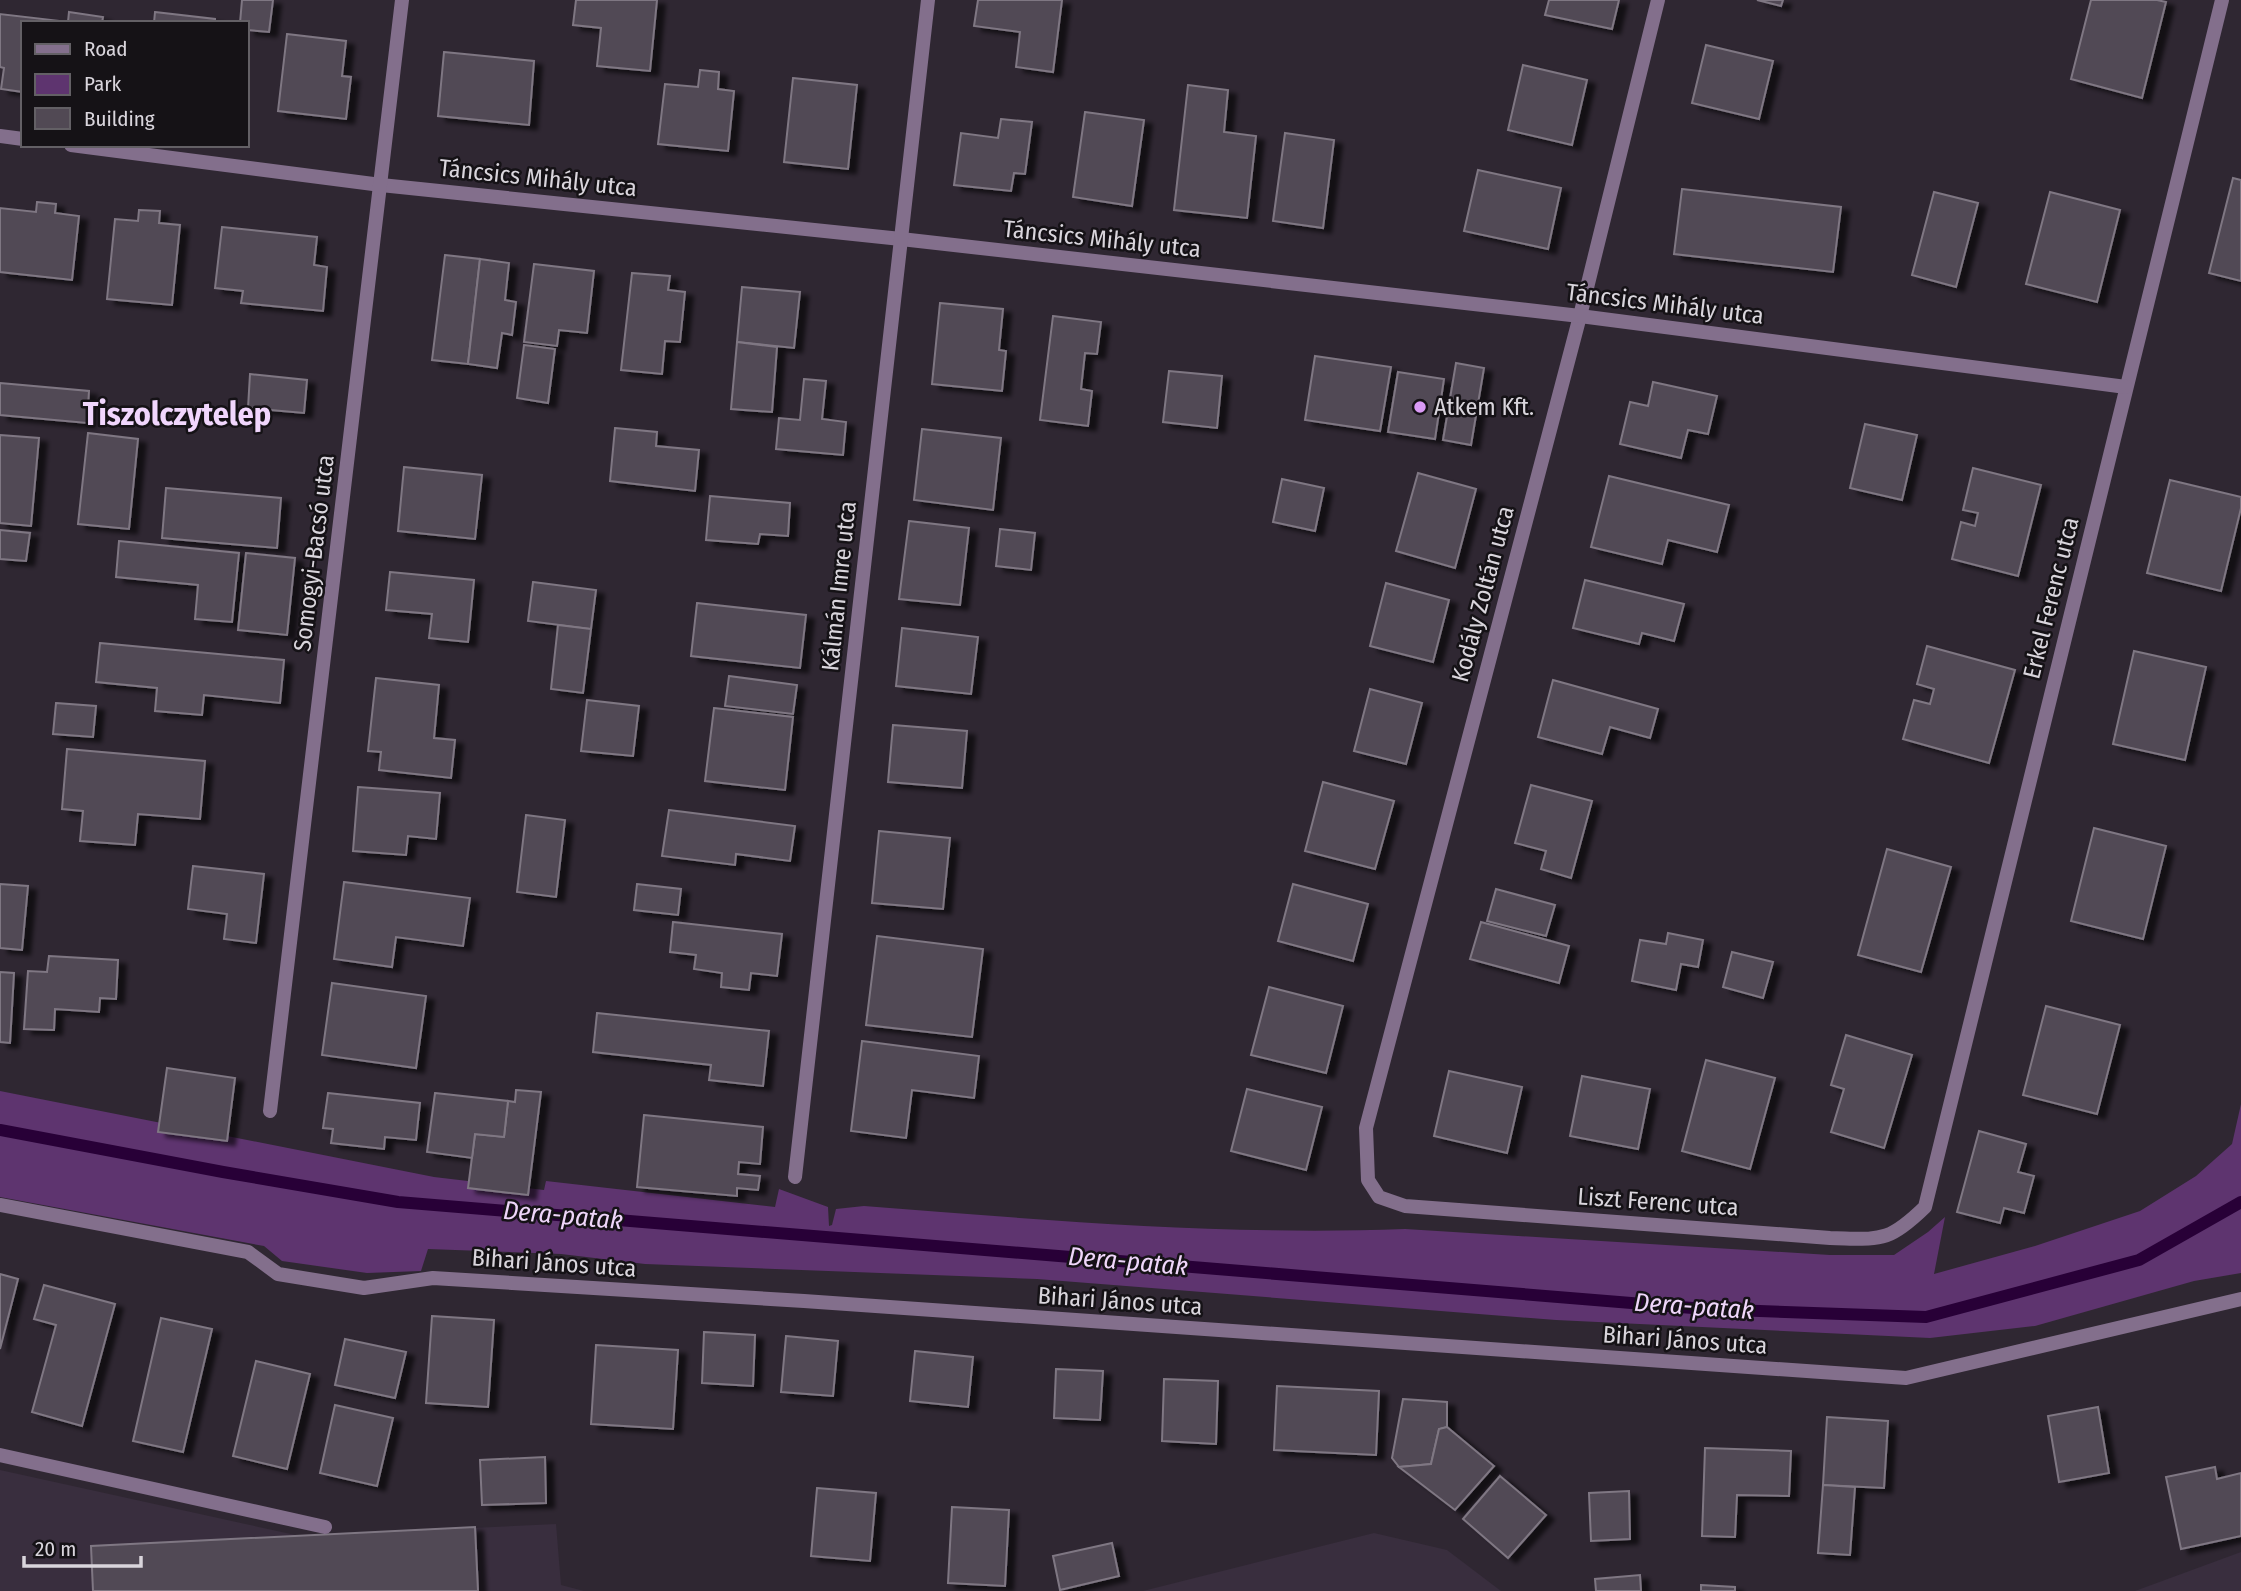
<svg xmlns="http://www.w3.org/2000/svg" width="2241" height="1591" font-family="'Fira Sans Condensed',sans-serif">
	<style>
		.built { fill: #392e3e }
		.green { fill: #5e346f }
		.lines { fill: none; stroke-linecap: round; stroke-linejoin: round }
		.stream { stroke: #280037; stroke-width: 12 }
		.building { fill: #514954; stroke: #7f7783; stroke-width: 2; filter: url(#shadow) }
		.minor { stroke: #836f8c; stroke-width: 14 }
		.poi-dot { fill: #da9af6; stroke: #151216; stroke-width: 2.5 }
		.labels { text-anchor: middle; stroke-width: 5; stroke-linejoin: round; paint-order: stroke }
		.street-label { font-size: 24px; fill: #d9d5dc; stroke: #151216 }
		.poi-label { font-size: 24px; fill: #d9d5dc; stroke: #151216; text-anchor: start }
		.water-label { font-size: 26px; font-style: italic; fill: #efd6fa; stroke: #151216 }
		.district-label { font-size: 32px; font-weight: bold; fill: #f1d6fd; stroke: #151216 }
	</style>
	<defs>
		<filter id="shadow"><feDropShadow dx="8" dy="4.5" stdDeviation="2" flood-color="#0009"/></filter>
	</defs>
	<rect width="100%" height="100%" fill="#2f2732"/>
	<g class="built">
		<polygon points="0,1470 300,1536 556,1524 561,1585 584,1591 0,1591"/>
		<polygon points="1374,1533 1447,1550 1501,1591 1143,1591"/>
		<polygon points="2241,1552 2241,1591 2135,1591"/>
	</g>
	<path class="green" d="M0 1091 434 1177 544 1190 546 1181 775 1207 779 1189 828 1207 829 1226 832 1225 836 1209 864 1206C1044 1220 1225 1236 1405 1229L1830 1255H1894L1928 1232 1945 1217 1934 1274 2035 1246 2140 1211 2196 1176 2232 1144 2241 1104V1273L2194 1281 2035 1326 1930 1338 1556 1320 1037 1279 645 1264 561 1254 428 1249 421 1271 367 1273 282 1261 264 1246 0 1197Z"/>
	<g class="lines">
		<polyline class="stream" points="0,1130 223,1172 398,1202 1705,1309 1926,1317 2139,1260 2241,1202"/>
	</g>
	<g class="building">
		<polygon points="242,0 273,0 269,32 247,30 247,23 240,23"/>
		<polygon points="576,0 657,0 650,71 597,66 601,28 573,25"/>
		<polygon points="978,0 1062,0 1053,72 1016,67 1020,32 974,26"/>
		<polygon points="1549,0 1619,0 1612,29 1545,15"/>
		<polygon points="1757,0 1783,0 1781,6"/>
		<polygon points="2091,0 2157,0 2166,2 2142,98 2071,79"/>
		<polygon points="69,12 103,17 102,23 23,23 23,92 1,89 4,68 0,67 0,14 68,22"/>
		<polygon points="155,12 215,19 215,23 154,23"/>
		<polygon points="287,34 346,41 342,76 351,77 346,119 278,111"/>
		<polygon points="1706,45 1773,61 1759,119 1692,103"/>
		<polygon points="444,52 534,61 529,125 438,116"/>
		<polygon points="1523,65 1587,80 1572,145 1508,130"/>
		<polygon points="700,70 719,72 718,89 734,91 728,151 658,144 665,84 698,87"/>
		<polygon points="793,78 857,85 848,169 784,162"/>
		<polygon points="1188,85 1228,90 1224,132 1256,136 1247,218 1174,210"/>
		<polygon points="1085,112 1144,120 1132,206 1073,197"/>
		<polygon points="1001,119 1032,122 1025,174 1014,173 1011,191 954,185 961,133 998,138"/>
		<polygon points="1285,133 1334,140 1323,228 1273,221"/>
		<polygon points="1478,170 1561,188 1548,249 1464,231"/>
		<polygon points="2233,178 2241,180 2241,281 2209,273"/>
		<polygon points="1682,189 1841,207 1833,272 1674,254"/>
		<polygon points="1934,192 1978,203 1956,287 1912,275"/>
		<polygon points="2050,192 2120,210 2097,302 2026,284"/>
		<polygon points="37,202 56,204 55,213 79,216 72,280 0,272 0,208 36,212"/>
		<polygon points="139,210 160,211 159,223 180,225 172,305 107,299 115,219 138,221"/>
		<polygon points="222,227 317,237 314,265 327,267 323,311 241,303 243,291 215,288"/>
		<polygon points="445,255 480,259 468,364 432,360"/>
		<polygon points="480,259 509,263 505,300 516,302 512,335 502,333 497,368 468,364"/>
		<polygon points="534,264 594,271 587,333 559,330 557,346 524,342"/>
		<polygon points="632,273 670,276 668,290 685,292 680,342 665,341 662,374 621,370"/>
		<polygon points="742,287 800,292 794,348 737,342"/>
		<polygon points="940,303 1003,309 999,350 1006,351 1002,391 932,384"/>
		<polygon points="1053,316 1101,322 1097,354 1085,353 1081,389 1092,391 1088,426 1040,420"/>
		<polygon points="737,342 777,347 772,412 731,409"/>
		<polygon points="524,345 555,349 548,403 517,398"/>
		<polygon points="1315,356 1391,367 1380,431 1305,420"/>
		<polygon points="1456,363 1484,368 1471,445 1443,440"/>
		<polygon points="1169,371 1222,376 1217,428 1163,422"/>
		<polygon points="1398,372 1444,379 1435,439 1388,432"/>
		<polygon points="250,374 307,380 304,413 248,408"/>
		<polygon points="804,379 826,381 822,419 846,422 843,455 776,449 779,418 800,420"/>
		<polygon points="1653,382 1717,396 1708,434 1688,430 1681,458 1620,444 1630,402 1648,406"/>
		<polygon points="0,383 89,391 87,423 0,415"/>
		<polygon points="1865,424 1917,435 1902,500 1850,488"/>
		<polygon points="615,428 657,432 656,446 699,450 695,491 610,481"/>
		<polygon points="922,429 1001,438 993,510 914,500"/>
		<polygon points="88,433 138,439 129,529 78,524"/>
		<polygon points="0,435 39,438 31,526 0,523"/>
		<polygon points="404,467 482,475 475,539 398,531"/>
		<polygon points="1973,468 2041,485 2018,576 1952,559 1961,522 1975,526 1978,513 1963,510"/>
		<polygon points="1418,473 1476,489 1455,568 1396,551"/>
		<polygon points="1609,476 1729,505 1717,552 1668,540 1662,564 1591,547"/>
		<polygon points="1282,479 1324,488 1315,531 1273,522"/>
		<polygon points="2170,480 2241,497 2241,508 2221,591 2147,573"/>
		<polygon points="166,488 281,498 277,548 162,538"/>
		<polygon points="710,496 790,503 788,536 760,534 758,544 706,540"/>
		<polygon points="909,521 969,528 960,605 899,599"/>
		<polygon points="1000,529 1035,533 1031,570 996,566"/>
		<polygon points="0,530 30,533 26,561 0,559"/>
		<polygon points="119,541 239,553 232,622 195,619 198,585 116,577"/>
		<polygon points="246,553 295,558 287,635 238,630"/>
		<polygon points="390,572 474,580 468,642 429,638 432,614 386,610"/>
		<polygon points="1585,580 1684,604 1674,641 1642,633 1639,644 1573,628"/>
		<polygon points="533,582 596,590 591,629 528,621"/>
		<polygon points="1386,583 1449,600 1433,662 1370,646"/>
		<polygon points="697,603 806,615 800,668 691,656"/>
		<polygon points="558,625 591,629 583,693 551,689"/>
		<polygon points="902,628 978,637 971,694 896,686"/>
		<polygon points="100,643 284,660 280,703 204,695 202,715 155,711 157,688 96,682"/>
		<polygon points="1927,646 2015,670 1989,763 1903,739 1914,700 1930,704 1934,689 1917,684"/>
		<polygon points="2134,651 2206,667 2185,760 2113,744"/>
		<polygon points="729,676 797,685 793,714 725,706"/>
		<polygon points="376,678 439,685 434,738 455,740 451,778 379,770 381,752 368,751"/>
		<polygon points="1553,680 1658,709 1650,738 1610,727 1602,754 1538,737"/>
		<polygon points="1370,689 1422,703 1406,764 1354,751"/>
		<polygon points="587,700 639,706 633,756 581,751"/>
		<polygon points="56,703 96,706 93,737 53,734"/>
		<polygon points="714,708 793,717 785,790 705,781"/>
		<polygon points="893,725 967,731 962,788 888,782"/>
		<polygon points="67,749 205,761 200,819 138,814 135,845 80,841 83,811 62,809"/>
		<polygon points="1323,782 1394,801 1375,869 1305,851"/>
		<polygon points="1531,785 1592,801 1571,878 1541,869 1546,851 1515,843"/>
		<polygon points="358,787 440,793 436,839 408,836 406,855 353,851"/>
		<polygon points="669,810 795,826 790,861 736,854 735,865 662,856"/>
		<polygon points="526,815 565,820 556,897 517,892"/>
		<polygon points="2094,828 2166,846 2143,939 2071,921"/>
		<polygon points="879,831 950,838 943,909 872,903"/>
		<polygon points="1887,849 1951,867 1921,972 1858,955"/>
		<polygon points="193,866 264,874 256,943 224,939 227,914 188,909"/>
		<polygon points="344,882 470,898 463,946 396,937 392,967 334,959"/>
		<polygon points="0,884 28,886 22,950 0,948"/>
		<polygon points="637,884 681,889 678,915 634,910"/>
		<polygon points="1293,884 1368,904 1353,961 1278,941"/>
		<polygon points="1496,889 1555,905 1546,936 1487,921"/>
		<polygon points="673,922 782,934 777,976 751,973 749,990 721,987 722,973 694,969 696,955 670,952"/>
		<polygon points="1481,922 1569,946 1559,983 1470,959"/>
		<polygon points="1668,933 1703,940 1698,967 1681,964 1676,990 1632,981 1640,940 1666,944"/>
		<polygon points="877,936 983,949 972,1037 866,1025"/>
		<polygon points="1732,952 1773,962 1763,998 1723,987"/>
		<polygon points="49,956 118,960 116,999 100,998 99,1012 55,1009 54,1030 24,1029 28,971 47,972"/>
		<polygon points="0,972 14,973 10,1043 0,1042"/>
		<polygon points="332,983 426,996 416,1068 322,1055"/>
		<polygon points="1269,987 1343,1006 1326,1073 1251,1055"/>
		<polygon points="2046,1006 2120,1025 2097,1114 2023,1095"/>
		<polygon points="597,1013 769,1031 763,1086 709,1080 711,1065 593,1052"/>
		<polygon points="1846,1035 1912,1055 1884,1148 1831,1132 1844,1089 1831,1085"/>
		<polygon points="862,1041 979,1056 974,1098 912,1090 906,1138 851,1131"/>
		<polygon points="1706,1060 1775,1078 1750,1169 1682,1151"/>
		<polygon points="167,1068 235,1078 227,1141 158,1132"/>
		<polygon points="1449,1071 1522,1087 1507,1153 1434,1136"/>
		<polygon points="1582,1076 1650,1089 1638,1149 1570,1136"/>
		<polygon points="1247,1089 1322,1107 1306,1170 1231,1151"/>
		<polygon points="516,1090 541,1092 528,1195 468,1188 475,1134 504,1137 508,1101 515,1102"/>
		<polygon points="328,1093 420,1103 416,1140 385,1137 384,1149 331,1143 333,1129 323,1128"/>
		<polygon points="435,1093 508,1101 504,1137 475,1134 472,1158 427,1152"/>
		<polygon points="644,1115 763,1127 760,1164 739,1162 738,1174 760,1176 758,1190 737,1188 737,1196 637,1187"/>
		<polygon points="1979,1131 2026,1144 2018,1172 2034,1176 2024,1213 2004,1208 2000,1223 1957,1212"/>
		<polygon points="0,1274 18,1279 0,1349"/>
		<polygon points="44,1285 115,1304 82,1426 32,1412 56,1325 34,1319"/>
		<polygon points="432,1316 494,1320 488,1407 426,1403"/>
		<polygon points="161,1318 212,1329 183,1452 133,1441"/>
		<polygon points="704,1332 755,1335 753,1386 702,1383"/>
		<polygon points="786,1336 838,1341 833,1396 781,1392"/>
		<polygon points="345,1339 406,1352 395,1398 335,1385"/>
		<polygon points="596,1345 678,1350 673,1429 591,1424"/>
		<polygon points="915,1351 973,1357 968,1407 910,1401"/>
		<polygon points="256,1361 310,1374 287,1469 233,1456"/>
		<polygon points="1056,1369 1103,1371 1100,1420 1054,1418"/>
		<polygon points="1164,1379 1218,1381 1216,1444 1162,1441"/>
		<polygon points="1277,1386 1379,1391 1376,1455 1274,1450"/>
		<polygon points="1403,1399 1447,1402 1447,1427 1439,1429 1431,1464 1399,1467 1392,1458"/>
		<polygon points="335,1405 393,1418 377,1486 320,1473"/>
		<polygon points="2098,1407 2109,1473 2059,1482 2048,1416"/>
		<polygon points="1827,1417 1888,1421 1884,1488 1823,1485"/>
		<polygon points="1447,1427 1494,1466 1455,1510 1399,1467 1431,1464 1439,1429"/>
		<polygon points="1705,1448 1791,1451 1789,1496 1737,1495 1735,1537 1702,1536"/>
		<polygon points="545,1457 546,1503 482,1505 480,1460"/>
		<polygon points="2215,1467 2217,1479 2241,1473 2241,1536 2181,1549 2166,1477"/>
		<polygon points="1500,1476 1546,1515 1508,1558 1463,1519"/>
		<polygon points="1823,1485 1855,1487 1850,1555 1818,1553"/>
		<polygon points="817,1488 876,1493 870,1561 811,1556"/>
		<polygon points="1629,1491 1630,1539 1591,1541 1589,1493"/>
		<polygon points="952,1507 1009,1510 1005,1586 948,1583"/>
		<polygon points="475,1527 478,1591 93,1591 91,1546"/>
		<polygon points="1112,1543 1119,1576 1060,1590 1053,1556"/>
		<polygon points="1640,1575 1641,1591 1596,1591 1595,1579"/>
		<polygon points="1701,1585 1735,1587 1735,1591 1701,1591"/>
	</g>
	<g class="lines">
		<g class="minor">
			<path d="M1658 0 1580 316 1366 1128 1368 1180 1379 1197 1405 1206 1830 1238C1880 1239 1887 1244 1925 1207L2222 0"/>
			<polyline points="0,136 23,139"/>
			<polyline points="71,145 381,185 901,239 1580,316 2126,387"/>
			<polyline points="270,1111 402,0"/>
			<polyline points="795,1177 928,0"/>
			<polyline points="0,1205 248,1252 278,1274 364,1288 433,1278 804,1301 1906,1378 2241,1299"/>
			<polyline points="0,1455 325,1527"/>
		</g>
	</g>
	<circle class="poi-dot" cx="1420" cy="407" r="7"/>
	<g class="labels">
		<g class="street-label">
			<text transform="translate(538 178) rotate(6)" y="8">Táncsics Mihály utca</text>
			<text transform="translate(1102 239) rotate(6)" y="8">Táncsics Mihály utca</text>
			<text transform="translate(1665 304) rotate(7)" y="8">Táncsics Mihály utca</text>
			<text transform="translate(314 553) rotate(-83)" y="8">Somogyi-Bacsó utca</text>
			<text transform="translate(839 586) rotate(-84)" y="8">Kálmán Imre utca</text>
			<text transform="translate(1483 594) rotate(-75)" y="8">Kodály Zoltán utca</text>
			<text transform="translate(2051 598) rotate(-76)" y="8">Erkel Ferenc utca</text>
			<text transform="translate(1658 1202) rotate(4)" y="8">Liszt Ferenc utca</text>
			<text transform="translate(554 1263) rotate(4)" y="8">Bihari János utca</text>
			<text transform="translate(1120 1301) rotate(4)" y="8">Bihari János utca</text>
			<text transform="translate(1685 1340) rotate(4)" y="8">Bihari János utca</text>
		</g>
		<g class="poi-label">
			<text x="1434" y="415">Atkem Kft.</text>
		</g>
		<g class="water-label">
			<text transform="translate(563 1215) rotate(5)" y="9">Dera-patak</text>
			<text transform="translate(1128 1261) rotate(5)" y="9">Dera-patak</text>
			<text transform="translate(1694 1306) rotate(4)" y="9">Dera-patak</text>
		</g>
		<g class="district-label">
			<text x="177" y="425">Tiszolczytelep</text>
		</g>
	</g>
	<rect x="21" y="21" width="228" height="126" fill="#151216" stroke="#636065" stroke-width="2"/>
	<rect x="35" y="44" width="35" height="10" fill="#836f8c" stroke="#636065" stroke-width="2"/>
	<text x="84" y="56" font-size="21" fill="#d9d5dc">Road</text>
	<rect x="35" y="74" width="35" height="21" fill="#5e346f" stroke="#636065" stroke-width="2"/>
	<text x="84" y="91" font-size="21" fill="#d9d5dc">Park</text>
	<rect x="35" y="108" width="35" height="21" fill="#514954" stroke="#636065" stroke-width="2"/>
	<text x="84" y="126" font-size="21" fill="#d9d5dc">Building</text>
	<path d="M24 1556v10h117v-10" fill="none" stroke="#d9d5dc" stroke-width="3.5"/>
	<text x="35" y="1556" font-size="21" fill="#d9d5dc" stroke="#151216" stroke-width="5" paint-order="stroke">20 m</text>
</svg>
